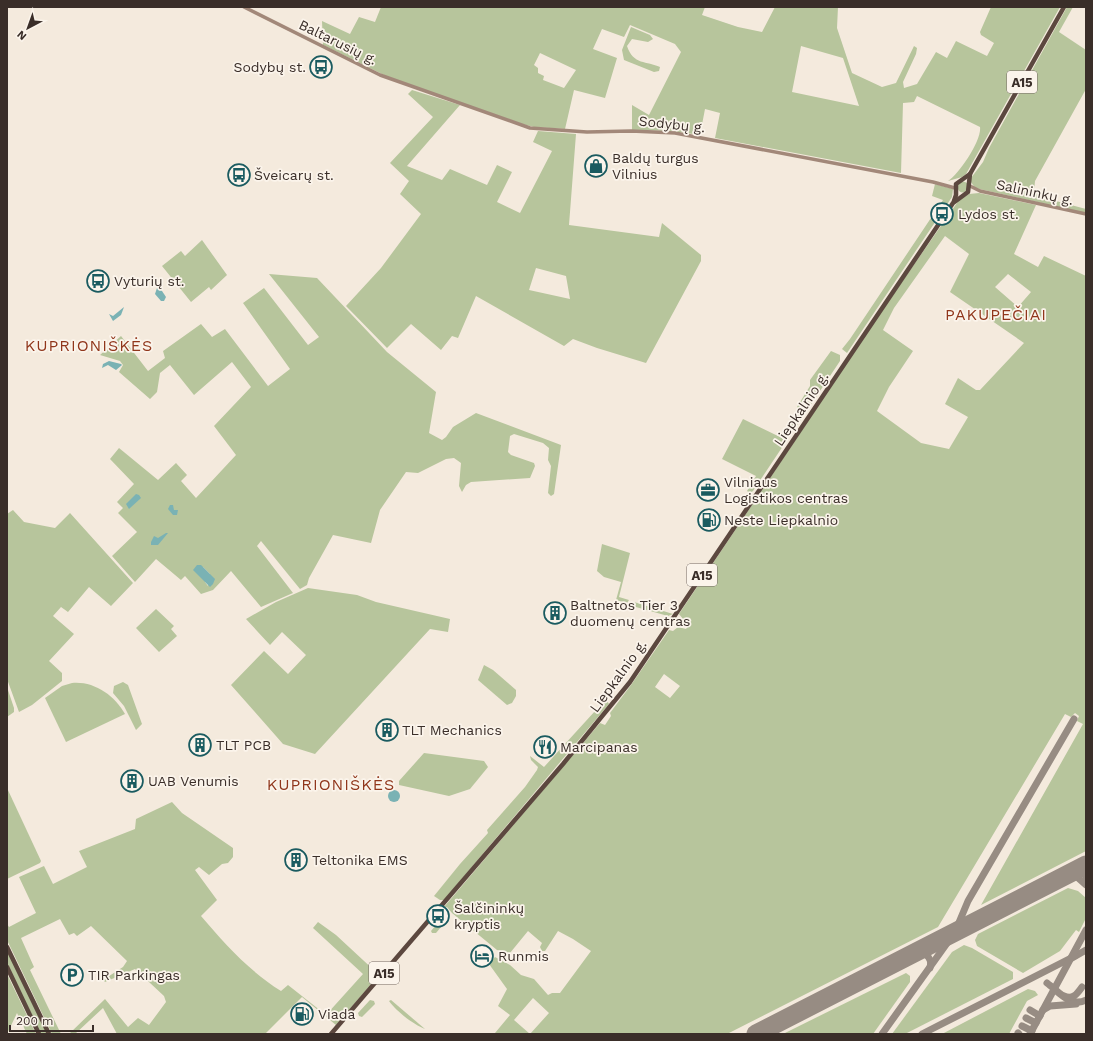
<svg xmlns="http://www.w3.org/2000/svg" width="1093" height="1041" font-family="'Work Sans',sans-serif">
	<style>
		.green { fill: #b7c59c; fill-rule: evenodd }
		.water { fill: #7ab2b4 }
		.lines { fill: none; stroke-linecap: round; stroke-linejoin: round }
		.taxiway { stroke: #978c83; stroke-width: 7 }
		.runway { stroke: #978c83; stroke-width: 19 }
		.secondary { stroke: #a28879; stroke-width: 3.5 }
		.highway { stroke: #5c483f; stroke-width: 4.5 }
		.labels { text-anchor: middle; stroke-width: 3.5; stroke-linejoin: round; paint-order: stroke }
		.shield { fill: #fbf4eb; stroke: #746963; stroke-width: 1 }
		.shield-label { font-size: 13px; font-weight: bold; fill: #3a2e29 }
		.street-label { font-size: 14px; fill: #3a2e29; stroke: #fbf4eb }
		.poi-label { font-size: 14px; fill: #3a2e29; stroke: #fbf4eb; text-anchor: start }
		.quarter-label { font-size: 16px; letter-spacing: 1px; fill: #90361b; stroke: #fbf4eb }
	</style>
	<rect width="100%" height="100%" fill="#f4eadd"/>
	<g class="green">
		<path d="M381 7H705L702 15 738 27 762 32 775 7H838L837 28 852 73 882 87 896 83 914 46 917 48 916 54 903 82 904 88 917 84 936 52 947 58 956 41 987 56 994 43 981 35 980 32 991 7H1060L966 174 962 177 948 181C959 174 982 140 980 127L917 96 914 102 903 103 901 173 715 138 720 113 705 109 700 135 672 131 632 130V105L649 115 681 52 675 44 630 25 624 37 602 29 593 49 617 58 605 98 574 90 565 129 534 127 522 124 386 76 323 45 322 21 350 34 359 17 375 22ZM801 46 843 58 859 106 792 92ZM540 53 576 70 564 88 543 80 544 76 538 73V68L534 65Z"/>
		<polygon points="1067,7 1073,7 1059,32 1086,50 1086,89 1035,181 1034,191 1041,197 1086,209 1086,213 975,188 971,182 971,178 983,162 989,148"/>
		<path d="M631 27 650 35 653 39 648 42 632 39 627 46C633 65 647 61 660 67L659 71 654 72 624 60 622 50Z"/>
		<path d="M412 90 460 105 407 166 442 180 450 169 487 185 497 165 512 172 497 202 520 213 552 151 533 142 538 131 576 134 569 225 659 237 662 223 701 255V261L646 363 597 348 573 339 564 346 476 296 458 338 452 336 441 350 411 324 387 348 346 306 381 268 421 214 400 194 409 181 390 163 433 117 408 94ZM536 268 566 276 570 299 529 290Z"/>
		<circle cx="963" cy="187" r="5.5"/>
		<polygon points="935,184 953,189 952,197 847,353 842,349 850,339 943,200 932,196"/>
		<path d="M979 193 1036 205 1014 254 1038 267 1044 256 1086 276V851L981 905 1083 724 1077 721 1079 716 1075 713 1071 717 1065 714 938 927 727 1034H530L549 1013 533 998 514 1020 530 1034H497L495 1033 510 1015 498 1006 507 989 489 964 495 957 510 965 521 975 534 979 548 995 552 993H560L591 951 573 939 558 931 545 951H542L540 947 542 943 528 931 510 953 497 950 452 913 447 907H444L600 723 605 725 611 716 610 713 631 685 669 630 673 631 678 627 686 629 691 622 683 619 679 614 881 312 959 200 969 194ZM945 236 969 254 950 292 1024 343 980 390H976L958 378 945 404 968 417 949 449 921 443 877 411 889 387 913 351 883 330 894 308ZM1008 274 1031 292 1018 307 995 287ZM664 674 680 686 670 698 655 687Z"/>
		<polygon points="202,240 227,275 211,290 209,287 191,302 162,266 181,251 185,256"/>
		<path d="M269 274 317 278 387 352 436 392 429 433 442 440 446 437 453 427 476 413 561 445 554 494 551 496 548 493 551 466 548 460 549 448 543 443 514 434 510 436 508 452 511 455 534 463 535 466 530 478 471 482 466 485 462 492 459 486 461 463 454 458 446 459 418 473 406 472 380 510 371 543 333 535 309 578 307 585 300 589 261 541 257 546 293 593 261 607 231 571 213 590 201 594 185 576 181 580 156 559 135 582 112 556 137 532 118 513 123 508 117 502 134 484 110 459 119 448 158 480 176 463 187 475 181 481 196 498 236 455 214 426 251 387 232 362 194 395 170 365 160 373 157 392 150 399 119 372 123 365 120 361 100 355 121 336 148 371 165 358 163 351 201 324 212 337 225 329 268 386 290 369 243 303 264 288 308 345 319 337ZM203 567 210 574 208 586 205 582Z"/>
		<polygon points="831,351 840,355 840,361 790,436 784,436 801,410 797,407 810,386 810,380"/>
		<polygon points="743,419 782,438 785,443 753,491 750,493 747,491 756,476 722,459"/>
		<polygon points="13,510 24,522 55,528 70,513 133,583 111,606 89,587 68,612 61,607 53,616 74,634 49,661 62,673 62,681 32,705 19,712 7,679 7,514"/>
		<polygon points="602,544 630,553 619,597 629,600 627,603 616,600 621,582 604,577 597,571"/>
		<polygon points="308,588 357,595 376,602 450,619 448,632 430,629 315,754 283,744 231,685 264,651 288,674 306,655 282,632 270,645 246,619 276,602"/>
		<polygon points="634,602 673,614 668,616 636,607 633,605"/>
		<polygon points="156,609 174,626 171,629 177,636 159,652 136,628"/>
		<polygon points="484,665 493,670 516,690 516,696 512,703 507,705 478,680"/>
		<polygon points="123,682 128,685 142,724 136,730 124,706 113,693 114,686"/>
		<path d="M72 683C94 681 114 695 125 714L66 742 45 698 62 686Z"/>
		<polygon points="7,687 14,708 14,712 7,717"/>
		<polygon points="606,699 609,704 444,900 440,900 434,896 460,864 488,833 487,830 525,787 537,770 538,767 531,760 530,756 544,767"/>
		<polygon points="424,753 484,761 488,767 470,789 449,796 399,785 399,781"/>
		<polygon points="7,788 41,861 40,863 7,879"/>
		<path d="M172 802 182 813 233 848V857L228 863 222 864 209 875 199 867 195 870 217 900 201 916C225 944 249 971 281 991L288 985 326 1015 363 974 313 928 318 922 336 935 377 973 378 976 336 1025 302 997 265 1034H117L103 1008 75 1034H69L105 999 128 1027 138 1018 149 1025 166 1002 164 996 135 969 105 982 103 980 123 967 127 961 91 926 77 936 74 933 69 935 60 919 21 938 34 967 30 970 61 1034H52L7 940V924L9 927 36 913 19 877 44 866 53 884 87 867 79 851 135 829 136 819Z"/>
		<polygon points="1068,888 1078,891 1086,898 1086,918 1079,932 1076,930 1060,951 1023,973 977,946 975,940 978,934"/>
		<polygon points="442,918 446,918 446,921 436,933 432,933 431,931"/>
		<polygon points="964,945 972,948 1013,972 1013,979 905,1034 892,1034 952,952"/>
		<polygon points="7,950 47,1034 41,1034 7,963"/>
		<polygon points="906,973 910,976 910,982 873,1034 783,1034"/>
		<polygon points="7,974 36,1034 27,1034 17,1013 7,1034"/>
		<polygon points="1028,989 1035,991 1038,995 1027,1001 1009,1034 942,1034"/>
		<polygon points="370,1000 374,1001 375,1004 362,1017 359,1016 358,1013"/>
		<path d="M391 1000 425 1029C414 1025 396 1011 389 1001Z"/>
	</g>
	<g class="water">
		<polygon points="157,288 160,288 166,297 164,301 161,301 155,294"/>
		<polygon points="124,307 121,315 113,321 109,314 113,316"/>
		<polygon points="109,361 121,364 122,365 116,370 108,365 102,368 103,364"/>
		<polygon points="136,494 139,495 141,498 129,509 126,504"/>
		<polygon points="170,505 173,505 174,510 178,510 177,515 173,515 168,509"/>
		<polygon points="166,533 168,533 158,545 151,545 151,542 154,536 158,538"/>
		<polygon points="197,565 201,565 215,579 213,584 210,587 193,570"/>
		<circle cx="394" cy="796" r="6"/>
	</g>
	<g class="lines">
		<g class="taxiway">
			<polyline points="1063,876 1077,877 1086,885"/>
			<polyline points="1086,884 1086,870"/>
			<path d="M912 954C923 950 933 956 930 968"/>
			<polyline points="1072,958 1086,950"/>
			<path d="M1047 983C1059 992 1071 1008 1086 1000"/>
			<path d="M1064 996C1073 1000 1077 994 1082 987"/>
			<polyline points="1030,1010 1040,1016"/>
			<polyline points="1043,1010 1050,1006 1076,1004"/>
			<polyline points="1026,1018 1036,1023"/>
			<polyline points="1022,1026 1032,1031"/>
			<polyline points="1018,1033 1019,1034"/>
			<polyline points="882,1034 955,932 968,901 1074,719"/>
			<polyline points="922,1034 1075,956"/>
			<polyline points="1030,1034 1086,930"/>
		</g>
		<polyline class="runway" points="756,1034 1086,865"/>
		<g class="secondary">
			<polyline points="244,7 380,75 530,128 587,132 631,131 675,133 933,182 955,188"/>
			<polyline points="970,186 980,191 1086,214"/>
		</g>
		<g class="highway">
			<polyline points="954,201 956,195 956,184 970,174 1064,7"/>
			<polyline points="7,947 49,1034"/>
			<polyline points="7,967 39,1034"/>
			<polyline points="331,1034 563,764 630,682 953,203 968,192 970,174"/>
		</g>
	</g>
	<defs>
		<g id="bus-ring" transform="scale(1.15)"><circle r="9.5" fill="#fbf4eb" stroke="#1a5b60" stroke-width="1.5"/><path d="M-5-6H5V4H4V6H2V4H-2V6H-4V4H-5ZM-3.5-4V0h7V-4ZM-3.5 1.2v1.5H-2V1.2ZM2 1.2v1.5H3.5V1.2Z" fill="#1a5b60"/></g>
		<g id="shop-ring" transform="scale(1.15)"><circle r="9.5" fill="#fbf4eb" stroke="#1a5b60" stroke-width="1.5"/><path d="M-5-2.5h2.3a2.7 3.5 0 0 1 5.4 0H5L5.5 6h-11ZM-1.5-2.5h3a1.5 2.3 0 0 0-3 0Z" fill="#1a5b60"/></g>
		<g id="office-ring" transform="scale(1.15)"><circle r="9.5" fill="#fbf4eb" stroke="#1a5b60" stroke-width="1.5"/><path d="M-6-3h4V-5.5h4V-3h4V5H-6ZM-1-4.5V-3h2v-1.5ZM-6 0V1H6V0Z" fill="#1a5b60"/></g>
		<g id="fuel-ring" transform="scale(1.15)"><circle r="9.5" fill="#fbf4eb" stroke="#1a5b60" stroke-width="1.5"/><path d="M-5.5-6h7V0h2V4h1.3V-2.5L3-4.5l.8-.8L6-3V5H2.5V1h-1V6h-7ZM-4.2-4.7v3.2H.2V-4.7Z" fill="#1a5b60"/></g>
		<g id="building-ring" transform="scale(1.15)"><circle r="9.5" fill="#fbf4eb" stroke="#1a5b60" stroke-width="1.5"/><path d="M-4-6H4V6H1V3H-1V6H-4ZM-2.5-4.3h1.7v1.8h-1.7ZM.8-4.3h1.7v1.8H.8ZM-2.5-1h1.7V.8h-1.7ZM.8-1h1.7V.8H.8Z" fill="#1a5b60"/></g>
		<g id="restaurant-ring" transform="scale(1.15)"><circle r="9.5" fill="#fbf4eb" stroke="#1a5b60" stroke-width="1.5"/><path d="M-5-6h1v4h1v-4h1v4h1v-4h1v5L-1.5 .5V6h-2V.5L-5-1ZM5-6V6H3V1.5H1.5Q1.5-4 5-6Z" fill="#1a5b60"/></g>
		<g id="hotel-ring" transform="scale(1.15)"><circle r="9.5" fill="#fbf4eb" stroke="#1a5b60" stroke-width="1.5"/><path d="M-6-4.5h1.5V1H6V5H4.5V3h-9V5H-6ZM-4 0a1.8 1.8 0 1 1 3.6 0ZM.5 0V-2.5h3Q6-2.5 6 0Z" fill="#1a5b60"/></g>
		<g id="parking-ring" transform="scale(1.15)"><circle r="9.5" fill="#fbf4eb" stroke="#1a5b60" stroke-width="1.5"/><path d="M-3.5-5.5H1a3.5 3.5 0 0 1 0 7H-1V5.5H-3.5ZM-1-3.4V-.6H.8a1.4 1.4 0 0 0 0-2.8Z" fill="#1a5b60"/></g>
	</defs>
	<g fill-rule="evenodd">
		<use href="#bus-ring" x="321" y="67"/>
		<use href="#shop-ring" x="596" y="166"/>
		<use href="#bus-ring" x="239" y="175"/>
		<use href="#bus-ring" x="942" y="214"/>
		<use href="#bus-ring" x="98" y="281"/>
		<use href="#office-ring" x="708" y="490"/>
		<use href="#fuel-ring" x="709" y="520"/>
		<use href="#building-ring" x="555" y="613"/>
		<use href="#building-ring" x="387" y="730"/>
		<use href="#building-ring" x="200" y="745"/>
		<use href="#restaurant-ring" x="545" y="747"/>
		<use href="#building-ring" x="132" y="781"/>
		<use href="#building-ring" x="296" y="860"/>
		<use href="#bus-ring" x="438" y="916"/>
		<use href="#hotel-ring" x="482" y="956"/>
		<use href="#parking-ring" x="72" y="975"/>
		<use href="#fuel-ring" x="302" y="1014"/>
	</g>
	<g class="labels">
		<g class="shield">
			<rect x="1007" y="71" width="30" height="22" rx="3"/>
			<rect x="687" y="564" width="30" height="22" rx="3"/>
			<rect x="369" y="962" width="30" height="22" rx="3"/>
		</g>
		<g class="shield-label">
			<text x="1022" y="87">A15</text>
			<text x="702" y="580">A15</text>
			<text x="384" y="978">A15</text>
		</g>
		<g class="street-label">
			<text transform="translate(338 42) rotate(26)" y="5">Baltarusių g.</text>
			<text transform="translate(672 124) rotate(6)" y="5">Sodybų g.</text>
			<text transform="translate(1035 192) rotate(12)" y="5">Salininkų g.</text>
			<text transform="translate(801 409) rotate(-56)" y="5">Liepkalnio g.</text>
			<text transform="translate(618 676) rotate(-54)" y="5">Liepkalnio g.</text>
		</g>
		<g class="poi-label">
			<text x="306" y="72" text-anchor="end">Sodybų st.</text>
			<text x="612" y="163">Baldų turgus<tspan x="612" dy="16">Vilnius</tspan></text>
			<text x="254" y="180">Šveicarų st.</text>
			<text x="958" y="219">Lydos st.</text>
			<text x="114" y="286">Vyturių st.</text>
			<text x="724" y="487">Vilniaus<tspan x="724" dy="16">Logistikos centras</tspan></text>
			<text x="724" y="525">Neste Liepkalnio</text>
			<text x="570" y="610">Baltnetos Tier 3<tspan x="570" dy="16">duomenų centras</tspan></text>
			<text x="402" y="735">TLT Mechanics</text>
			<text x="216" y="750">TLT PCB</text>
			<text x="560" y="752">Marcipanas</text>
			<text x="148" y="786">UAB Venumis</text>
			<text x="312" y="865">Teltonika EMS</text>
			<text x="454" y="913">Šalčininkų<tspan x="454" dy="16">kryptis</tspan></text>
			<text x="498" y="961">Runmis</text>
			<text x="88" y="980">TIR Parkingas</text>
			<text x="318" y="1019">Viada</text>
		</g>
		<g class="quarter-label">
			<text x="996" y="320">PAKUPEČIAI</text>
			<text x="89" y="351">KUPRIONIŠKĖS</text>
			<text x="331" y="790">KUPRIONIŠKĖS</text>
		</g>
	</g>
	<rect width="1093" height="1041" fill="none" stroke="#3a2e29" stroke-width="16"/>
	<g transform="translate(28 28) rotate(221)" stroke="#fbf4eb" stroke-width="3" paint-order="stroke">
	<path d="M0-3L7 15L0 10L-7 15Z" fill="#3a2e29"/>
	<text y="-6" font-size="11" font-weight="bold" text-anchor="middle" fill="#3a2e29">N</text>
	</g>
	<path d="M10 1025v6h83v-6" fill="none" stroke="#3a2e29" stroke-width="2"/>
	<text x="16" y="1025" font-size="12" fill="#3a2e29" stroke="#fbf4eb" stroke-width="3" paint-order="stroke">200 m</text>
</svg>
